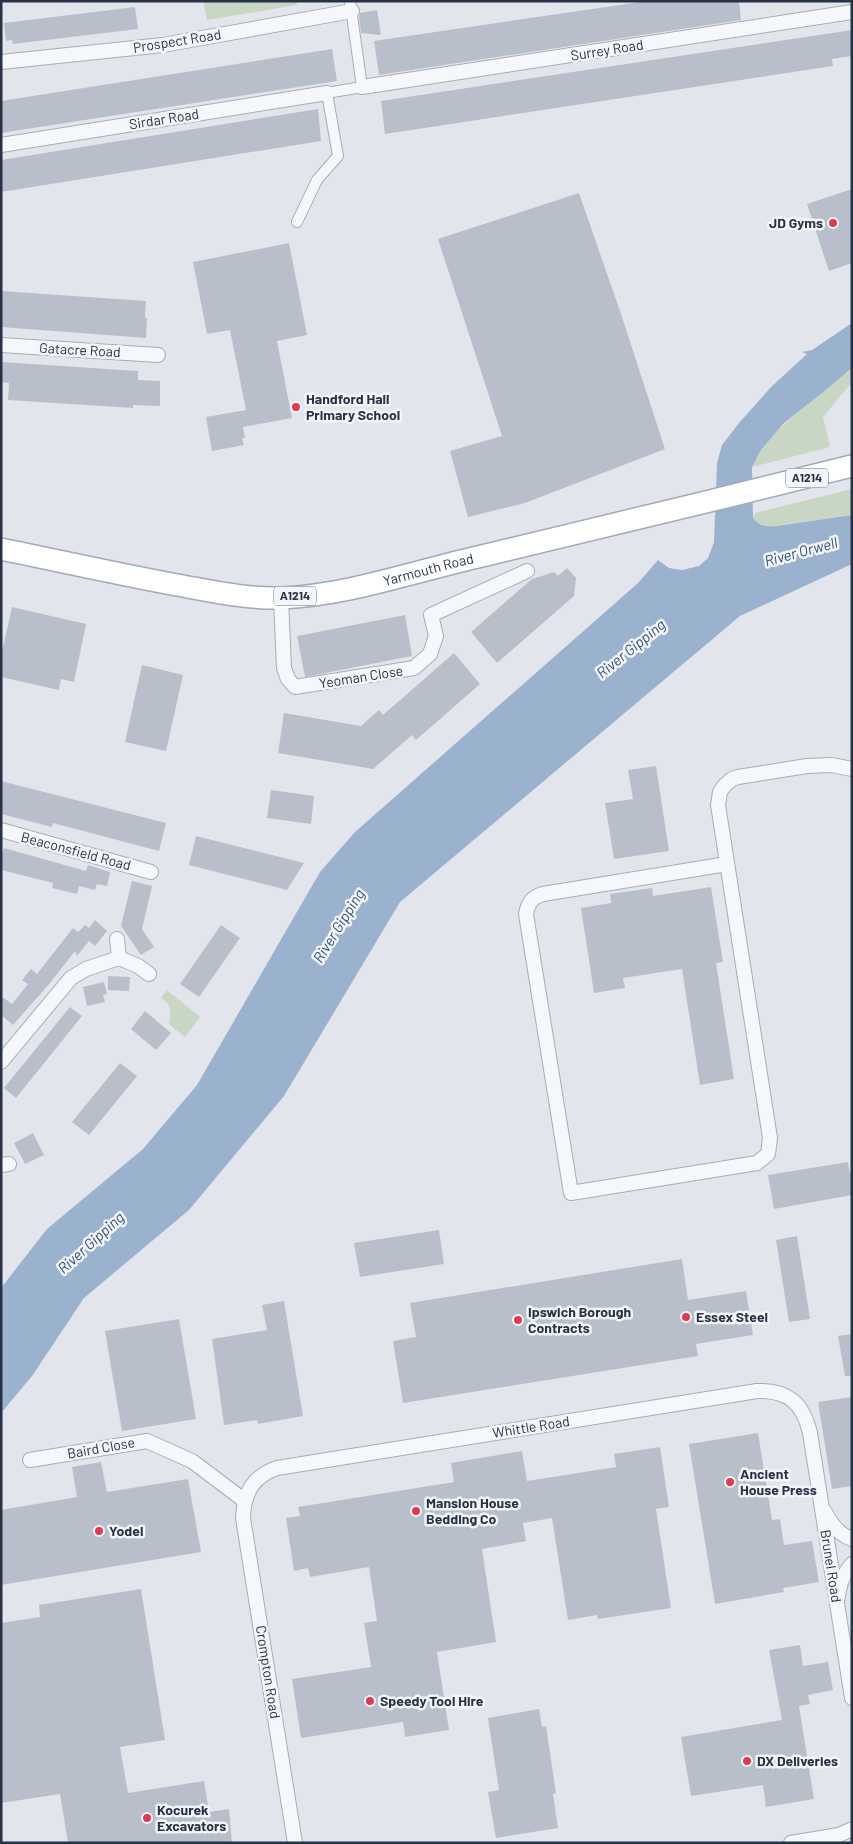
<svg xmlns="http://www.w3.org/2000/svg" width="853" height="1844" font-family="Barlow,sans-serif">
	<style>
		.green { fill: #c7d7c3 }
		.water { fill: #9bb2cf }
		.building { fill: #b9bfca }
		.lines { fill: none; stroke-linecap: round; stroke-linejoin: round }
		.pedestrian-casing { stroke: #a6acb7; stroke-width: 12 }
		.minor-casing { stroke: #a6acb7; stroke-width: 16 }
		.primary-casing { stroke: #a1a9b9; stroke-width: 24 }
		.pedestrian { stroke: #f6f7fa; stroke-width: 10 }
		.minor { stroke: #f6f7fa; stroke-width: 14 }
		.primary { stroke: #fff; stroke-width: 21 }
		.poi-dot { fill: #db3d4f; stroke: #f3f5f9; stroke-width: 2 }
		.labels { text-anchor: middle; stroke-width: 5; stroke-linejoin: round; paint-order: stroke }
		.shield { fill: #f3f5f9; stroke: #656c7c; stroke-width: 1 }
		.shield-label { font-size: 12px; font-weight: bold; fill: #283246 }
		.street-label { font-size: 14px; fill: #283246; stroke: #f3f5f9 }
		.poi-label { font-size: 14px; font-weight: bold; fill: #283246; stroke: #f3f5f9; text-anchor: start }
		.water-label { font-size: 15px; font-style: italic; fill: #2e4f7e; stroke: #f3f5f9 }
	</style>
	<rect width="100%" height="100%" fill="#e2e6ec"/>
	<g class="green">
		<polygon points="203,1 296,1 297,5 207,20"/>
		<path d="M852 368V382L823 417 830 447 752 467C768 430 805 409 834 382 840 377 847 374 852 368Z"/>
		<polygon points="852,489 852,515 766,527 757,523 753,518 755,513"/>
		<path d="M167 990 200 1017 185 1037 169 1024C171 1013 172 1004 161 998Z"/>
	</g>
	<path class="water" d="M852 323V368L822 393 784 423 761 450 752 467 753 518C759 526 766 527 776 526L852 515V564L740 616 400 902 284 1096 189 1210 84 1298 32 1376 1 1413V1288L47 1229 143 1149 197 1085 320 872 355 832 638 583 658 560 669 568 682 570 699 566 708 558 714 542 717 463 722 445 739 423 771 387 807 354 802 352 812 350Z"/>
	<g class="building">
		<polygon points="647,1 739,1 741,20 379,75 374,41"/>
		<polygon points="135,7 138,29 13,44 12,40 6,41 4,23"/>
		<polygon points="377,10 381,35 361,33 359,16 360,13"/>
		<polygon points="852,30 852,56 832,59 833,66 385,134 381,101"/>
		<polygon points="332,49 337,81 1,133 1,101"/>
		<polygon points="318,109 321,141 1,192 1,160"/>
		<polygon points="852,189 852,263 829,271 807,204"/>
		<polygon points="579,193 621,314 665,449 525,503 468,517 450,451 502,436 438,239"/>
		<polygon points="289,243 307,335 277,341 292,418 243,427 245,438 242,438 244,445 212,451 206,417 246,410 230,330 207,334 193,262"/>
		<polygon points="1,291 146,301 145,318 147,318 146,338 1,327"/>
		<polygon points="1,362 138,371 138,380 160,381 160,406 133,405 133,408 8,400 9,383 1,382"/>
		<polygon points="567,568 576,578 574,596 497,663 471,632 532,579 554,572 558,576"/>
		<polygon points="12,607 86,624 74,682 61,679 59,690 1,677 1,656"/>
		<polygon points="405,615 412,656 305,677 297,636"/>
		<polygon points="454,653 480,684 416,740 412,735 373,769 278,753 284,713 361,726 379,710 383,715"/>
		<polygon points="142,665 183,675 166,751 125,742"/>
		<polygon points="656,766 669,851 614,859 605,803 633,799 628,770"/>
		<polygon points="1,781 166,823 159,851 53,823 52,827 1,814"/>
		<polygon points="271,790 314,796 311,824 267,818"/>
		<polygon points="196,836 304,863 287,890 189,865"/>
		<polygon points="4,848 86,871 88,865 110,872 107,886 97,884 95,890 79,886 77,894 52,888 53,883 1,870 1,858"/>
		<polygon points="132,881 152,886 142,929 154,947 141,955 121,926"/>
		<polygon points="711,887 723,962 716,963 734,1079 700,1085 682,969 623,978 625,988 594,993 581,908 611,903 610,894 652,888 653,896"/>
		<polygon points="95,920 107,931 95,946 89,941 77,956 75,951 50,983 13,1025 1,1015 1,996 12,1004 28,984 22,980 31,969 37,974 73,928 78,932 85,925 89,928"/>
		<polygon points="221,925 240,938 199,997 180,984"/>
		<polygon points="108,976 130,977 129,991 108,990"/>
		<polygon points="104,982 107,994 103,995 105,1002 87,1006 83,987"/>
		<polygon points="70,1007 82,1016 16,1098 4,1088"/>
		<polygon points="145,1011 171,1033 156,1050 131,1029"/>
		<polygon points="120,1063 137,1076 89,1135 72,1122"/>
		<polygon points="33,1133 44,1155 25,1164 14,1143"/>
		<polygon points="848,1162 850,1174 852,1174 852,1195 774,1209 768,1175"/>
		<polygon points="439,1230 444,1264 360,1277 354,1243"/>
		<polygon points="797,1236 810,1319 789,1322 776,1240"/>
		<polygon points="682,1259 688,1300 746,1291 753,1335 696,1344 698,1356 403,1403 393,1341 416,1337 410,1303"/>
		<polygon points="284,1301 303,1416 258,1424 257,1420 224,1425 212,1339 267,1330 262,1305"/>
		<polygon points="179,1319 196,1419 122,1431 105,1331"/>
		<polygon points="852,1334 852,1376 845,1376 838,1336"/>
		<polygon points="852,1397 852,1486 832,1489 818,1402"/>
		<polygon points="758,1433 772,1520 780,1519 784,1545 812,1541 819,1582 783,1588 784,1592 715,1604 689,1444"/>
		<polygon points="660,1447 669,1507 656,1509 671,1608 598,1619 597,1615 568,1620 552,1518 523,1523 526,1541 482,1549 496,1642 437,1652 449,1730 405,1737 403,1722 301,1738 292,1679 371,1667 364,1623 377,1621 369,1567 310,1577 308,1568 294,1571 286,1518 300,1516 298,1507 454,1482 451,1463 522,1451 527,1481 616,1467 614,1454"/>
		<polygon points="101,1462 107,1492 188,1479 201,1552 1,1585 1,1510 77,1497 72,1467"/>
		<polygon points="141,1589 165,1740 120,1747 128,1793 204,1781 209,1812 229,1809 232,1843 68,1843 60,1794 1,1803 1,1623 40,1617 39,1605"/>
		<polygon points="800,1645 803,1666 828,1662 833,1690 808,1695 810,1704 799,1706 814,1799 766,1807 763,1785 691,1796 681,1737 782,1720 769,1650"/>
		<polygon points="539,1709 542,1727 546,1726 556,1793 553,1794 558,1828 496,1838 488,1792 499,1790 488,1718"/>
	</g>
	<g class="lines">
		<g class="pedestrian-casing">
			<polyline id="pedestrian" points="297,222 317,180 338,156 327,93 362,87 350,1"/>
		</g>
		<g class="minor-casing">
			<g id="minor">
				<polyline points="1,62 163,45 352,11"/>
				<polyline points="362,87 852,12"/>
				<polyline points="1,145 327,93"/>
				<polyline points="1,345 158,355"/>
				<polyline points="281,598 284,668 288,679 295,687 414,668 430,654 436,636 431,615 527,571"/>
				<polyline points="1,830 151,872"/>
				<path d="M727 864 543 894C532 897 528 903 526 914L571 1193 757 1163 768 1154 770 1138 718 805 720 792 724 786 732 779 738 777 807 766 831 765 852 769"/>
				<polyline points="117,939 119,958"/>
				<polyline points="1,1062 71,978 86,969 119,958 138,966 149,974"/>
				<polyline points="1,1165 9,1164"/>
				<polyline points="30,1460 147,1441 192,1461 245,1501"/>
				<path d="M825 1512C831 1524 839 1535 852 1539"/>
				<path d="M838 1597C839 1585 843 1574 852 1564"/>
				<path d="M295 1843 243 1518C244 1493 252 1477 277 1468L757 1391C788 1390 803 1403 810 1433L852 1698"/>
				<polyline points="791,1843 839,1835 852,1829"/>
			</g>
		</g>
		<g class="primary-casing">
			<g id="primary">
				<path id="s1" d="M1 549C60 561 118 574 177 585 211 591 246 599 281 598 350 595 415 571 482 556 605 526 729 497 852 466"/>
			</g>
		</g>
		<use href="#pedestrian" class="pedestrian"/>
		<use href="#minor" class="minor"/>
		<use href="#primary" class="primary"/>
	</g>
	<g class="poi-dot">
		<circle cx="833" cy="223" r="5"/>
		<circle cx="296" cy="407" r="5"/>
		<circle cx="686" cy="1317" r="5"/>
		<circle cx="518" cy="1320" r="5"/>
		<circle cx="730" cy="1482" r="5"/>
		<circle cx="416" cy="1511" r="5"/>
		<circle cx="99" cy="1531" r="5"/>
		<circle cx="370" cy="1701" r="5"/>
		<circle cx="747" cy="1761" r="5"/>
		<circle cx="147" cy="1818" r="5"/>
	</g>
	<g class="labels">
		<g class="shield">
			<rect x="786" y="468.5" width="42" height="19" rx="4"/>
			<rect x="274" y="586.5" width="42" height="19" rx="4"/>
		</g>
		<g class="shield-label">
			<text x="807" y="482">A1214</text>
			<text x="295" y="600">A1214</text>
		</g>
		<g class="street-label">
			<text transform="translate(177 41) rotate(-9)" y="5">Prospect Road</text>
			<text transform="translate(607 50) rotate(-9)" y="5">Surrey Road</text>
			<text transform="translate(164 119) rotate(-9)" y="5">Sirdar Road</text>
			<text transform="translate(80 350) rotate(3)" y="5">Gatacre Road</text>
			<text dy="5" stroke="none"><textPath href="#s1" startOffset="435">Yarmouth Road</textPath></text>
			<text transform="translate(361 677) rotate(-9)" y="5">Yeoman Close</text>
			<text transform="translate(76 851) rotate(15)" y="5">Beaconsfield Road</text>
			<text transform="translate(531 1427) rotate(-9)" y="5">Whittle Road</text>
			<text transform="translate(101 1448) rotate(-10)" y="5">Baird Close</text>
			<text transform="translate(831 1566) rotate(81)" y="5">Brunel Road</text>
			<text transform="translate(268 1672) rotate(81)" y="5">Crompton Road</text>
		</g>
		<g class="poi-label">
			<text x="823" y="228" text-anchor="end">JD Gyms</text>
			<text x="306" y="404">Handford Hall<tspan x="306" dy="16">Primary School</tspan></text>
			<text x="528" y="1317">Ipswich Borough<tspan x="528" dy="16">Contracts</tspan></text>
			<text x="696" y="1322">Essex Steel</text>
			<text x="740" y="1479">Ancient<tspan x="740" dy="16">House Press</tspan></text>
			<text x="426" y="1508">Mansion House<tspan x="426" dy="16">Bedding Co</tspan></text>
			<text x="109" y="1536">Yodel</text>
			<text x="380" y="1706">Speedy Tool Hire</text>
			<text x="757" y="1766">DX Deliveries</text>
			<text x="157" y="1815">Kocurek<tspan x="157" dy="16">Excavators</tspan></text>
		</g>
		<g class="water-label">
			<text transform="translate(801 552) rotate(-15)" y="5">River Orwell</text>
			<text transform="translate(631 649) rotate(-39)" y="5">River Gipping</text>
			<text transform="translate(339 926) rotate(-58)" y="5">River Gipping</text>
			<text transform="translate(91 1243) rotate(-42)" y="5">River Gipping</text>
		</g>
	</g>
	<rect width="853" height="1844" fill="none" stroke="#283246" stroke-width="5"/>
</svg>
